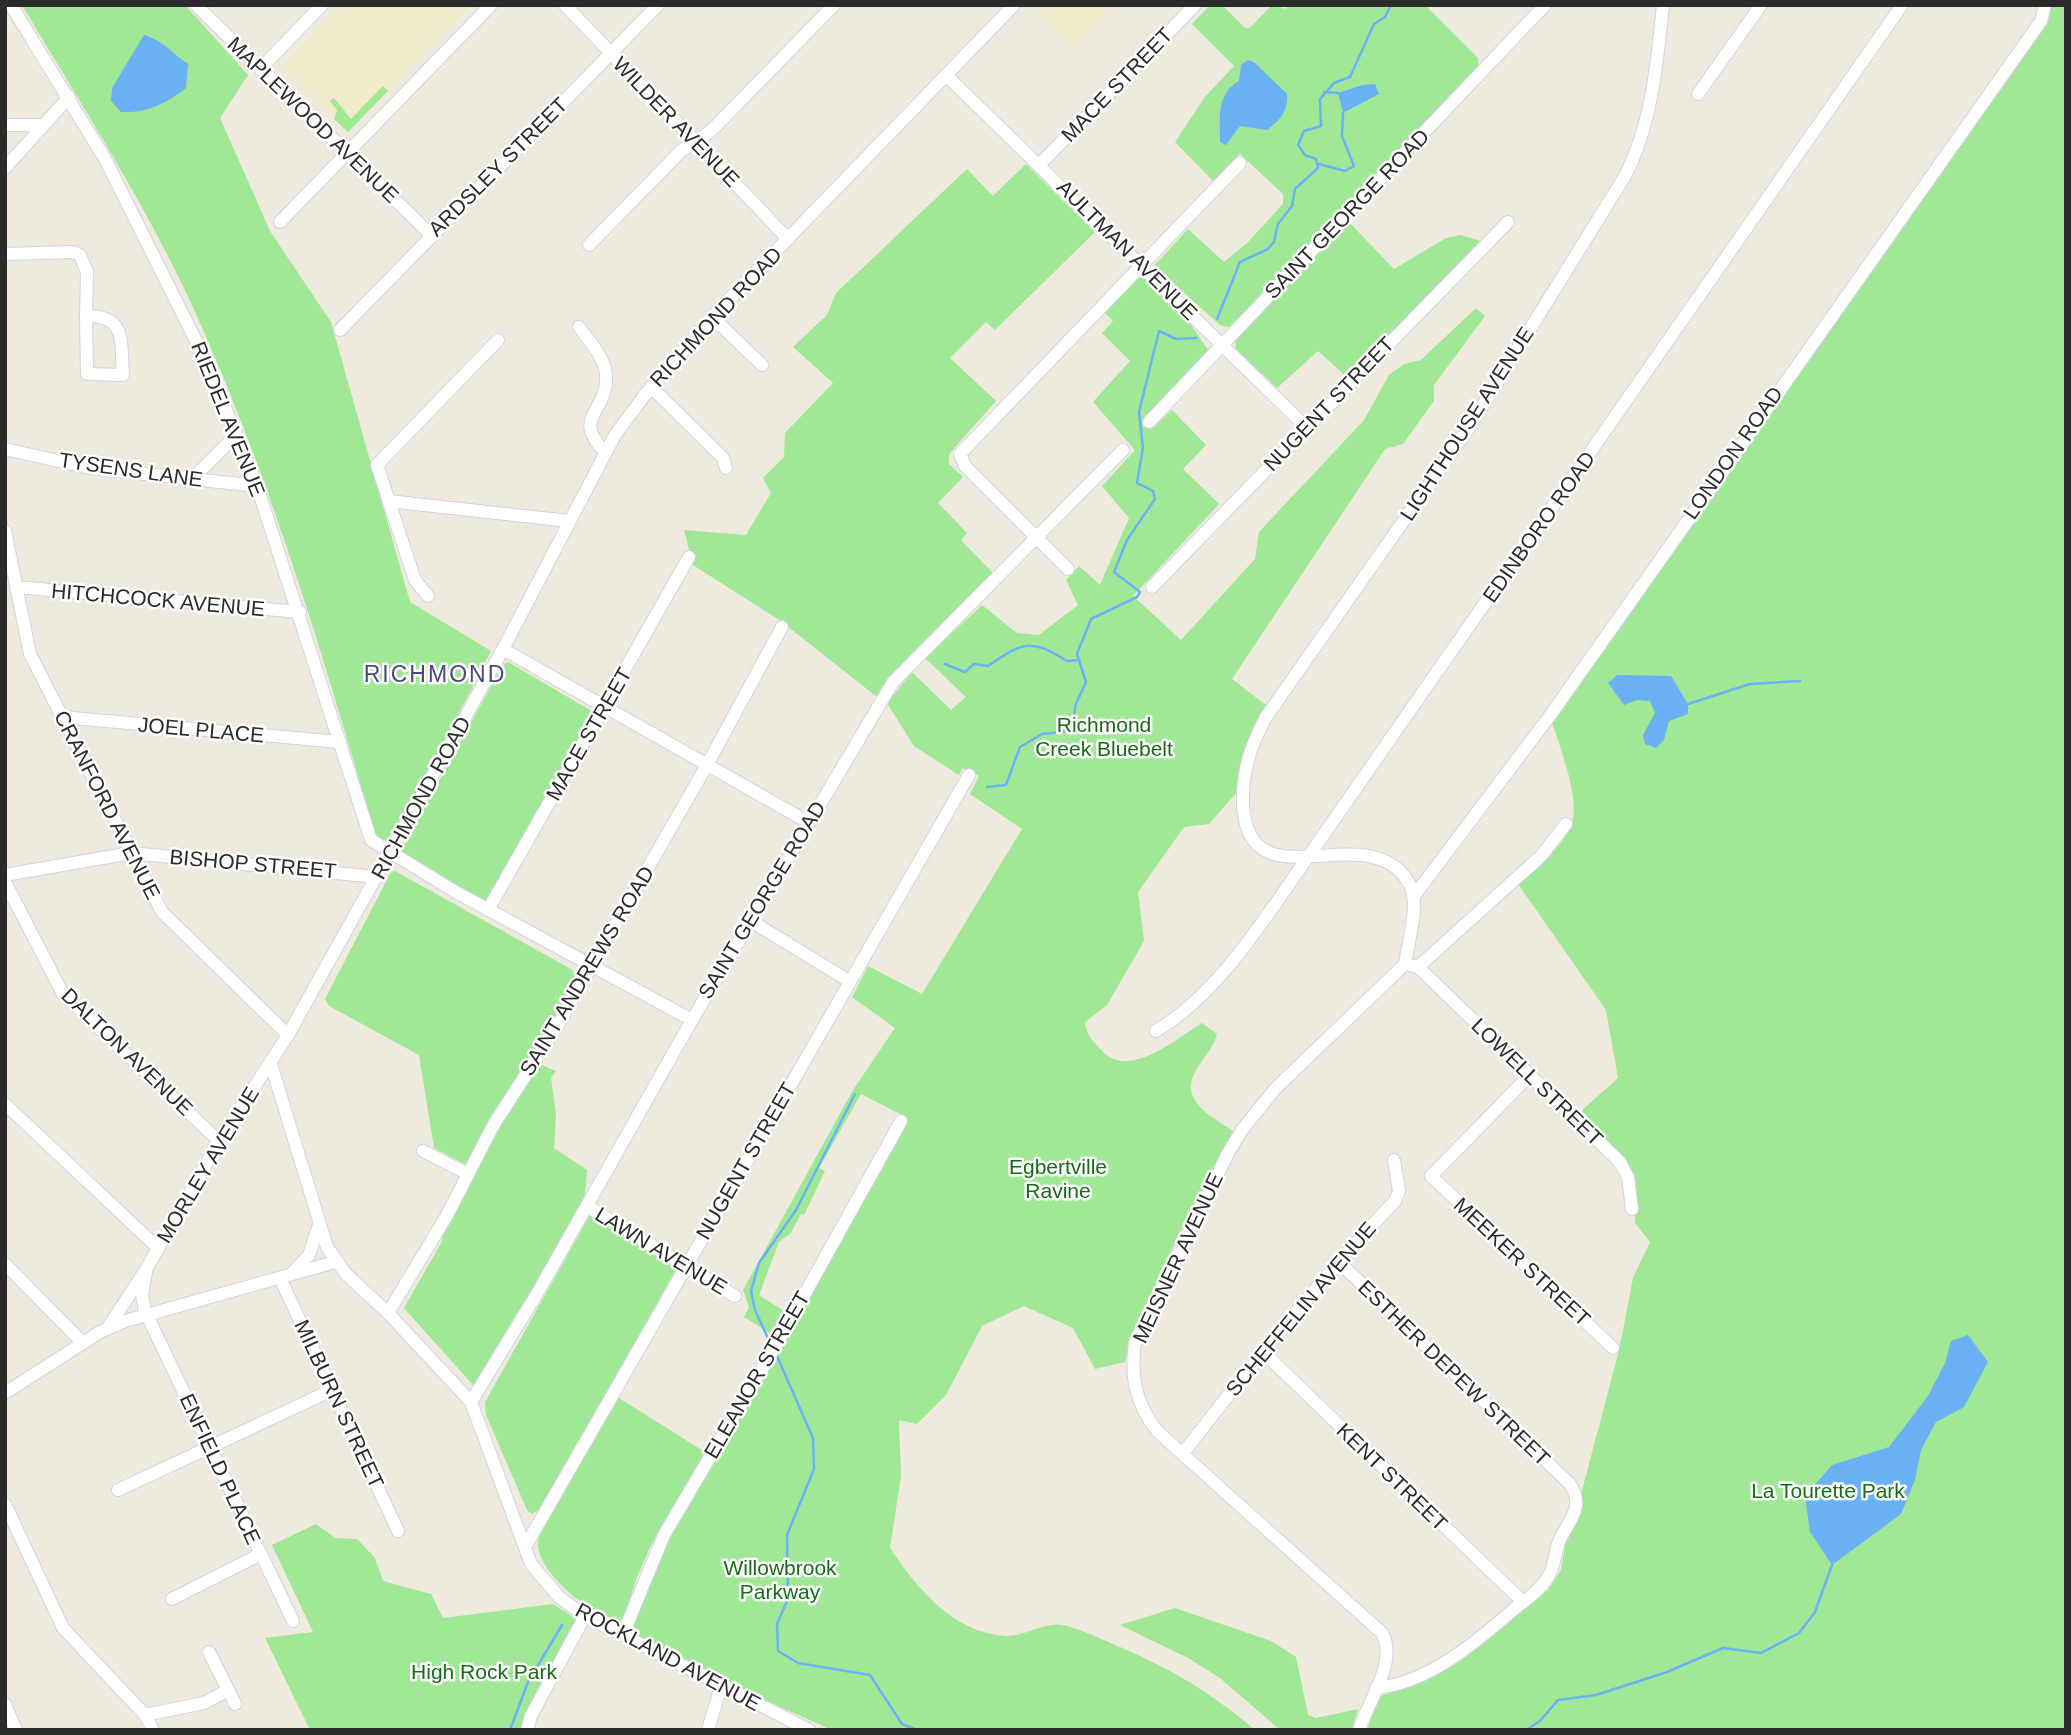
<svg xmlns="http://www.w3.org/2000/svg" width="2071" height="1735" font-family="Arial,sans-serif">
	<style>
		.education { fill: #f0eccb }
		.green { fill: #a0e796 }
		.water { fill: #6ab2f5 }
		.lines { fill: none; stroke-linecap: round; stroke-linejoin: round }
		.stream { stroke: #6ab2f5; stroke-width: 2.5 }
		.minor-casing { stroke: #d2d2e5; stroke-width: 14 }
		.minor { stroke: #fff; stroke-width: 12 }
		.labels { text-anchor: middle; stroke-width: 5; stroke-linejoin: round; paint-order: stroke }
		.street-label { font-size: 21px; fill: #2b2b2b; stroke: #fff }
		.park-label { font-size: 21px; fill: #166d17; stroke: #fff }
		.neighbourhood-label { font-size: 23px; letter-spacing: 2px; fill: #4b497f; stroke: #fff }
	</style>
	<rect width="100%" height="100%" fill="#eeeadd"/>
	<g class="education">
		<polygon points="342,5 471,5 348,132 282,67"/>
		<polygon points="1031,5 1114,5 1073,48"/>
	</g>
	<g class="green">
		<path d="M22 5H185L248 75 220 118 270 231 331 322 410 602 491 651 425 779 386 842H382L374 831C322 652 270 476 192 305 144 201 80 103 22 5Z"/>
		<polygon points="1210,5 1222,5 1245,28 1250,28 1272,5 1286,9 1289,5 1425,5 1478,58 1478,72 1229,327 1220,325 1154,266 1188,229 1224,262 1247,243 1283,204 1283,194 1240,154 1213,181 1175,142 1205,97 1234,66 1192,24"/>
		<path d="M2051 5H2066V1730H1367L1378 1697 1413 1685 1456 1661 1548 1590 1561 1570 1565 1546 1582 1506 1581 1494 1619 1351 1633 1278 1650 1242 1635 1223 1634 1183 1578 1114 1618 1078 1606 1010 1518 884C1536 868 1563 848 1572 823 1580 799 1560 747 1552 722L2049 18Z"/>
		<polygon points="383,86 388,91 348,132 334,119 337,110 330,101 334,98 351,119"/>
		<polygon points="1026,164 1095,232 995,330 986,322 950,358 996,401 949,454 949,464 963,477 938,503 967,533 961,540 993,573 877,697 781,621 693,565 684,530 746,535 771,493 763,478 784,457 785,433 833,383 793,347 827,315 836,293 967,169 993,196"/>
		<polygon points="1347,220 1394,269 1446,238 1461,235 1483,242 1349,379 1318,351 1277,388 1236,350 1235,338"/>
		<path d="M1139 277 1146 280 1189 322 1208 350 1143 420 1153 428 1172 410 1206 445 1183 469 1219 504 1133 596 1181 640 1255 559 1259 532 1364 420 1389 375 1404 364 1421 360 1476 308 1485 316 1434 385V401L1403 444 1385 449 1232 679 1266 705 1247 744 1237 792 1209 824 1184 827 1138 892 1144 941 1107 1005 1085 1022C1086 1034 1092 1040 1100 1049 1128 1082 1175 1039 1202 1023L1217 1034C1213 1051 1197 1063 1192 1079 1184 1104 1218 1121 1235 1132 1205 1180 1180 1230 1157 1282 1145 1308 1132 1334 1125 1362L1095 1369 1073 1328 1024 1306 982 1326 946 1395 917 1424 899 1420 901 1476 890 1548C917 1588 952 1632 1005 1636 1024 1637 1044 1622 1063 1625 1080 1629 1097 1637 1113 1644 1166 1666 1211 1692 1255 1730H832L758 1697 637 1635 633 1623 663 1548 810 1296 908 1118 861 1094 819 1168 825 1171 804 1215 801 1214 791 1233 779 1242 759 1295 784 1311 771 1334 744 1317 749 1307 743 1290 853 1090 895 1028 852 997 868 966 922 994 1022 829 970 794 979 776 963 768 959 775 914 746 887 703 912 672 951 710 966 697 925 658 982 605 1017 633 1039 635 1078 605 1066 580 1079 566 1100 585 1129 518 1102 486 1135 450 1093 402 1130 361 1102 333 1113 321 1103 311Z"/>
		<polygon points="508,662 595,713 490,899 482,901 403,855 402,849 502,666"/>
		<polygon points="395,871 571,969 577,977 547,1033 465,1164 434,1148 419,1055 329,1006 325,999 391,872"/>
		<polygon points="539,1064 556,1071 551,1077 556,1115 554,1148 587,1170 585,1195 578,1210 480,1381 473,1385 404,1308 441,1243 443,1235 501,1123"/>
		<polygon points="590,1215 672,1260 675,1271 559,1477 539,1510 532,1514 527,1510 486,1415 485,1402"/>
		<path d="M619 1398 708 1454 650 1547 636 1580 624 1618 616 1623C590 1612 523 1565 541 1531Z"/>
		<polygon points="316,1524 335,1538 357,1539 375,1558 383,1581 431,1594 443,1618 553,1604 575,1618 577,1621 522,1730 310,1730 265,1638 313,1632 272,1545"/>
		<polygon points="1175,1608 1271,1641 1296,1657 1308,1715 1316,1718 1358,1709 1352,1730 1280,1730 1220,1678 1188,1658 1120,1625"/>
	</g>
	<g class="water">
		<path d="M144 35C166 42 170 52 188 64L186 88C165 104 148 113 121 112L111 101 112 88Z"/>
		<path d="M1248 60 1254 62 1287 94C1288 112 1281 119 1267 130L1240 126 1226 145 1220 142C1220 118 1216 94 1239 81L1241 65Z"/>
		<polygon points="1375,84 1379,94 1343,113 1338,93 1362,85"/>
		<polygon points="1617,675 1671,676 1688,704 1688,714 1669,721 1664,740 1656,748 1645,744 1643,735 1655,713 1650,701 1637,700 1624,705 1608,683"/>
		<polygon points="1968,1335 1988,1362 1964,1407 1936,1422 1921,1450 1915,1480 1901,1514 1832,1565 1810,1532 1805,1496 1832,1465 1889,1447 1928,1396 1945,1363 1951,1341"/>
	</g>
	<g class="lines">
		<g class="stream">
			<polyline points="1324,92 1338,93"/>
			<polyline points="1319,164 1345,171 1354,166 1342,136 1343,113"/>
			<polyline points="1217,319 1240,262 1268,249 1274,242 1278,224 1292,206 1295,189 1318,168 1316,159 1305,155 1298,145 1304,131 1321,126 1320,99 1334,83 1350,77 1374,24 1385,17 1391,5"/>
			<path d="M945 664 965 672 974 664 988 666C1023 642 1030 638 1067 661L1079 660"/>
			<polyline points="1688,704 1750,684 1800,681"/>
			<polyline points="987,787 1006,785 1020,747 1042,734 1063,732 1074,721 1075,706 1086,682 1077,654 1091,619 1137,597 1140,592 1114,572 1127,540 1155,499 1153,491 1137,483 1143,448 1139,412 1159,331 1176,339 1196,338"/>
			<polyline points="771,1345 755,1310 751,1291 759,1263 796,1210 855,1094"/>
			<polyline points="776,1354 813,1438 814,1469 787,1535 788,1599 777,1624 778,1651 798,1663 870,1675 902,1724 917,1730"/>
			<polyline points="510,1730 528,1682 562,1625"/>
			<polyline points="1526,1730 1540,1721 1558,1700 1596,1695 1667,1672 1723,1648 1761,1653 1799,1633 1815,1612 1832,1565"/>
		</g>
		<g class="minor-casing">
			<g id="minor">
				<polyline points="11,5 105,159 207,363 257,486 371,840 454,891 692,1020"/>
				<polyline points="196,5 431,235"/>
				<polyline points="565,5 788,239"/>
				<polyline points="260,69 322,5"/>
				<polyline points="946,75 1306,427"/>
				<polyline points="1698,94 1761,5"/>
				<polyline points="5,125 43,125"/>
				<polyline points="1040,164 1195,5"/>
				<polyline points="5,168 69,97"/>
				<polyline points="280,222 491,5"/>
				<polyline points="589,245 681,151 712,130 834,5"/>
				<polyline points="5,254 73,252 80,255 87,272 86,316"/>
				<path d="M86 316C128 315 120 343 123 375L87 374Z"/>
				<polyline points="712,317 762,365"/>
				<path d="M579 327C589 341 604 356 606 374 609 413 570 416 605 452"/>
				<polyline points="340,330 658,5"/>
				<polyline points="651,387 723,458 726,468"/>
				<polyline points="1149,422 1545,5"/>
				<polyline points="5,449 90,468 257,486"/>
				<polyline points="192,479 236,435"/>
				<polyline points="388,501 569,521"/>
				<polyline points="5,531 30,654 162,912 288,1035"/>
				<polyline points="1068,569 965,466 960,454 1240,163"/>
				<polyline points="16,587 300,612"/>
				<polyline points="1152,587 1508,222"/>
				<polyline points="428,596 415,580 377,465 498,340"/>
				<polyline points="503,649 808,822"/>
				<polyline points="62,717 340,742"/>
				<polyline points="5,875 131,853 377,877"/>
				<polyline points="5,882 63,994 219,1141"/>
				<polyline points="1414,896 1549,717 2041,21 2045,5"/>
				<polyline points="488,910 689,557"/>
				<polyline points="751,921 849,981"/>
				<path d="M1405 964C1408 942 1420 905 1410 885 1371 811 1247 910 1243 803 1242 771 1251 745 1266 717L1468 429 1625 176C1652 123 1657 63 1663 5"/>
				<polyline points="1418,967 1619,1161 1628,1177 1632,1209"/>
				<path d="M1156 1031C1221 992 1265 917 1308 857L1902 5"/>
				<polyline points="271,1064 327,1247 346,1274 388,1313 471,1402 531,1564 559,1597 585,1616 809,1730"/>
				<polyline points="1530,1075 1431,1176 1613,1348"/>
				<polyline points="5,1104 158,1248"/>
				<polyline points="423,1151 468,1174"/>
				<polyline points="587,1206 735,1296"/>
				<path d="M1338 1261 1570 1484C1584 1505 1571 1519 1561 1537 1554 1550 1556 1565 1548 1577 1540 1591 1525 1600 1513 1610 1475 1643 1428 1683 1376 1688"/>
				<polyline points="5,1264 83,1343"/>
				<polyline points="146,1272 142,1295 145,1311 293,1621"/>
				<polyline points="293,1272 309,1255 319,1225"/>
				<polyline points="280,1278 398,1531"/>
				<polyline points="388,1313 446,1217 494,1124 556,1028 707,765 782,627"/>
				<polyline points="107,1329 147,1268 219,1141 288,1035 503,649 615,435 644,396 712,317 1014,5"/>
				<polyline points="1262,1351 1523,1602"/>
				<polyline points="5,1393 100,1332 125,1321 335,1262"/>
				<polyline points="471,1402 538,1292 692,1020 893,682 1123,450"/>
				<path d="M1184 1452C1251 1365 1319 1281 1395 1201L1399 1191 1394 1160"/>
				<polyline points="118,1490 332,1390"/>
				<polyline points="5,1504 63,1628 145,1715 153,1730"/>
				<polyline points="525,1547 969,775"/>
				<polyline points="172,1599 259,1555"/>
				<polyline points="623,1634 664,1535 783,1333 901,1121"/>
				<polyline points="209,1652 235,1704"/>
				<polyline points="5,1704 16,1730"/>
				<polyline points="145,1715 204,1703 228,1690"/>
				<polyline points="527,1730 531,1716 585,1616"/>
				<polyline points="708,1730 721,1686"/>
				<path d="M1359 1730C1368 1701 1398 1663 1382 1633L1158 1432C1136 1405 1130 1377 1135 1343L1228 1153 1242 1130 1275 1089 1405 964 1418 967 1541 856 1566 824"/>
			</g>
		</g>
		<use href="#minor" class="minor"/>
	</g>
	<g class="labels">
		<g class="street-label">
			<text transform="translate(1117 85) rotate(-46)" y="7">MACE STREET</text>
			<text transform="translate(313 120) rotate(44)" y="7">MAPLEWOOD AVENUE</text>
			<text transform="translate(676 122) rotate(46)" y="7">WILDER AVENUE</text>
			<text transform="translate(498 167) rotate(-45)" y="7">ARDSLEY STREET</text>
			<text transform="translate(1347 214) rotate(-46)" y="7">SAINT GEORGE ROAD</text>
			<text transform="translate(1127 250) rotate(45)" y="7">AULTMAN AVENUE</text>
			<text transform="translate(716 317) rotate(-47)" y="7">RICHMOND ROAD</text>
			<text transform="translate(1329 404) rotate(-46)" y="7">NUGENT STREET</text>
			<text transform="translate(228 419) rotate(68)" y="7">RIEDEL AVENUE</text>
			<text transform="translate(1467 424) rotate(-57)" y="7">LIGHTHOUSE AVENUE</text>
			<text transform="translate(1733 453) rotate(-55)" y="7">LONDON ROAD</text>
			<text transform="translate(131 470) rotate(8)" y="7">TYSENS LANE</text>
			<text transform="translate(1539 527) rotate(-55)" y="7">EDINBORO ROAD</text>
			<text transform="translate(158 600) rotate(5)" y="7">HITCHCOCK AVENUE</text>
			<text transform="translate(201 730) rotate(5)" y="7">JOEL PLACE</text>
			<text transform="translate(589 734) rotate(-60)" y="7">MACE STREET</text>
			<text transform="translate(421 798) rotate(-61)" y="7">RICHMOND ROAD</text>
			<text transform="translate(107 805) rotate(63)" y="7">CRANFORD AVENUE</text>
			<text transform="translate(253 864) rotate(5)" y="7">BISHOP STREET</text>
			<text transform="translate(762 900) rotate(-59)" y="7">SAINT GEORGE ROAD</text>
			<text transform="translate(587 971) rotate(-59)" y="7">SAINT ANDREWS ROAD</text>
			<text transform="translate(127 1052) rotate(44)" y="7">DALTON AVENUE</text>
			<text transform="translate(1537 1082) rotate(44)" y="7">LOWELL STREET</text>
			<text transform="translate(746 1161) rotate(-60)" y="7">NUGENT STREET</text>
			<text transform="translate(208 1165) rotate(-59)" y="7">MORLEY AVENUE</text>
			<text transform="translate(661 1251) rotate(31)" y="7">LAWN AVENUE</text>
			<text transform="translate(1178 1258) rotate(-65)" y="7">MEISNER AVENUE</text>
			<text transform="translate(1522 1262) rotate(43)" y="7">MEEKER STREET</text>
			<text transform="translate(1301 1309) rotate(-50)" y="7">SCHEFFELIN AVENUE</text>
			<text transform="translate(1454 1373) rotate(44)" y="7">ESTHER DEPEW STREET</text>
			<text transform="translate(757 1375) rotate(-60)" y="7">ELEANOR STREET</text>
			<text transform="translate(339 1404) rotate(65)" y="7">MILBURN STREET</text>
			<text transform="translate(220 1469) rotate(65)" y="7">ENFIELD PLACE</text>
			<text transform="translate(1392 1477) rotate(44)" y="7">KENT STREET</text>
			<text transform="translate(668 1657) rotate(28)" y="7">ROCKLAND AVENUE</text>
		</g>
		<g class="park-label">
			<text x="1104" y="732">Richmond<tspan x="1104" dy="24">Creek Bluebelt</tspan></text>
			<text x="1058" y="1174">Egbertville<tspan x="1058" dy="24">Ravine</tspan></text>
			<text x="1828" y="1498">La Tourette Park</text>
			<text x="780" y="1575">Willowbrook<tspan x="780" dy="24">Parkway</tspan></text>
			<text x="484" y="1679">High Rock Park</text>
		</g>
		<g class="neighbourhood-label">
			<text x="435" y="682">RICHMOND</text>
		</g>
	</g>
	<rect width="2071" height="1735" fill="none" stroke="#2b2b2b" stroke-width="14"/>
</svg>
